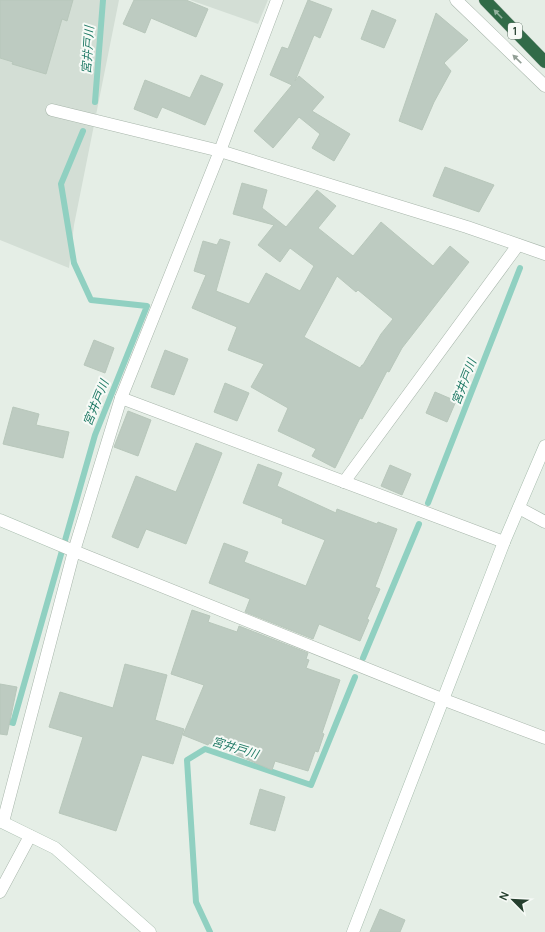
<svg xmlns="http://www.w3.org/2000/svg" width="545" height="932" font-family="Manrope,'Noto Sans JP',sans-serif">
	<style>
		.built { fill: #d3ded5 }
		.lines { fill: none; stroke-linecap: round; stroke-linejoin: round }
		.stream { stroke: #90d0c1; stroke-width: 6 }
		.building { fill: #bdcbc1; stroke: #b8c7bb; fill-rule: evenodd }
		.street-casing { stroke: #a8b6ab; stroke-width: 13 }
		.secondary-casing { stroke: #a7bcad; stroke-width: 13 }
		.highway-casing { stroke: #c2c9c4; stroke-width: 13 }
		.street { stroke: #fff; stroke-width: 12 }
		.secondary { stroke: #fff; stroke-width: 12 }
		.highway { stroke: #316b48; stroke-width: 12 }
		.oneway { fill: #94b29f }
		.oneway2 { fill: #929f96 }
		.labels { text-anchor: middle; stroke-width: 4; stroke-linejoin: round; paint-order: stroke }
		.shield { fill: #f6faf6; stroke: #64776a; stroke-width: 1 }
		.shield-label { font-size: 10px; font-weight: bold; fill: #253f2e }
		.water-label { font-size: 12px; font-style: italic; fill: #207a66; stroke: #f6faf6 }
	</style>
	<rect width="100%" height="100%" fill="#e5eee6"/>
	<g class="built">
		<polygon points="0,0 119,0 74,225 69,268 0,240"/>
		<polygon points="190,0 268,0 258,24"/>
	</g>
	<g class="lines">
		<g class="stream">
			<polyline points="95,102 103,0"/>
			<polyline points="428,503 520,268"/>
			<polyline points="363,658 419,524"/>
			<polyline points="0,719 13,723 95,435 147,306 91,300 74,263 61,184 83,131"/>
			<polyline points="210,932 196,902 187,760 205,749 311,785 355,677"/>
		</g>
	</g>
	<g class="building">
		<polygon points="0,0 73,0 67,21 62,19 46,74 12,64 13,62 0,58"/>
		<polygon points="134,0 186,0 208,9 196,37 151,18 145,33 123,24"/>
		<polygon points="308,0 332,9 320,38 314,35 295,81 299,76 324,97 312,111 350,134 334,161 312,148 320,134 299,117 273,148 254,131 292,85 270,75 282,47 288,49"/>
		<polygon points="372,10 396,20 384,48 361,39"/>
		<polygon points="436,13 468,40 444,63 451,71 434,102 422,130 399,121"/>
		<polygon points="201,75 223,84 205,125 162,107 157,118 134,109 145,80 190,98"/>
		<polygon points="445,167 494,185 479,212 433,196"/>
		<path d="M242 183 267 190 262 208 286 227 317 190 336 206 318 228 353 256 381 222 433 266 450 246 469 262 402 348 389 372 387 371 362 419 360 418 335 468 312 456 316 449 278 431 288 408 251 387 264 364 228 350 237 327 192 308 206 275 194 271 203 241 217 245 220 239 230 242 216 291 249 304 266 273 300 291 314 266 290 248 280 262 258 245 274 225 233 214ZM337 276 356 292 358 290 393 319 381 334 363 365H362L360 368 304 337Z"/>
		<polygon points="94,340 114,348 105,373 84,365"/>
		<polygon points="165,350 188,359 174,395 151,387"/>
		<polygon points="225,383 249,393 237,421 214,412"/>
		<polygon points="435,392 456,401 447,422 426,413"/>
		<polygon points="13,407 39,414 36,425 69,432 63,458 3,444"/>
		<polygon points="128,411 151,420 138,456 114,447"/>
		<polygon points="196,443 222,453 186,544 146,529 138,548 112,537 136,476 176,492"/>
		<polygon points="258,464 282,473 277,486 336,513 337,509 377,524 378,522 397,529 375,587 380,589 367,619 369,620 360,641 319,624 313,639 245,612 250,599 209,583 224,543 248,552 244,562 306,586 312,571 325,540 282,523 283,519 243,503"/>
		<polygon points="390,465 411,474 402,495 381,486"/>
		<polygon points="192,610 210,616 208,622 237,632 239,626 308,653 306,659 309,660 306,668 340,680 322,733 324,734 318,752 315,751 308,771 275,761 272,770 209,743 208,745 183,735 204,685 171,674"/>
		<polygon points="125,664 167,675 155,720 184,729 173,764 142,755 116,831 59,813 83,737 49,727 60,692 113,708"/>
		<polygon points="0,684 17,687 7,735 0,734"/>
		<polygon points="260,789 285,797 275,831 250,824"/>
		<polygon points="380,909 405,920 400,932 370,932"/>
	</g>
	<g class="lines">
		<g class="street-casing">
			<g id="street">
				<polyline points="456,0 545,86"/>
				<polyline points="52,110 220,151 467,227 545,254"/>
				<polyline points="121,398 504,542"/>
				<polyline points="344,482 518,245"/>
				<polyline points="519,508 545,522"/>
				<polyline points="74,551 442,699 545,738"/>
				<polyline points="3,822 74,551 121,398 220,151 277,0"/>
				<polyline points="0,892 30,836"/>
			</g>
		</g>
		<g class="secondary-casing">
			<g id="secondary">
				<polyline points="0,520 74,551"/>
				<polyline points="0,821 55,848 150,932"/>
				<polyline points="353,932 504,542 545,446"/>
			</g>
		</g>
		<g class="highway-casing">
			<polyline id="highway" points="485,0 545,62"/>
		</g>
		<use href="#street" class="street"/>
		<use href="#secondary" class="secondary"/>
		<use href="#highway" class="highway"/>
	</g>
	<defs><path id="oneway-solid" d="M-6-.8H1V-3.2L6.5 0L1 3.2V.8H-6Z"/></defs>
	<use class="oneway" href="#oneway-solid" transform="translate(498 14) rotate(-134)"/>
	<use class="oneway2" href="#oneway-solid" transform="translate(517 59) rotate(-136)"/>
	<g class="labels">
		<rect class="shield" x="508" y="23" width="14" height="16" rx="3"/>
		<g class="shield-label">
			<text x="515" y="35">1</text>
		</g>
		<g class="water-label">
			<text transform="translate(88 50) rotate(-86)" y="4">宮井戸川</text>
			<text transform="translate(464 382) rotate(-69)" y="4">宮井戸川</text>
			<text transform="translate(96 403) rotate(-68)" y="4">宮井戸川</text>
			<text transform="translate(235 748) rotate(17)" y="4">宮井戸川</text>
		</g>
	</g>
	<g transform="translate(513 900) rotate(294)" stroke="#f6faf6" stroke-width="3" paint-order="stroke">
	<path d="M0-3L7 15L0 10L-7 15Z" fill="#253f2e"/>
	<text y="-6" font-size="11" font-weight="bold" text-anchor="middle" fill="#253f2e">N</text>
	</g>
</svg>
